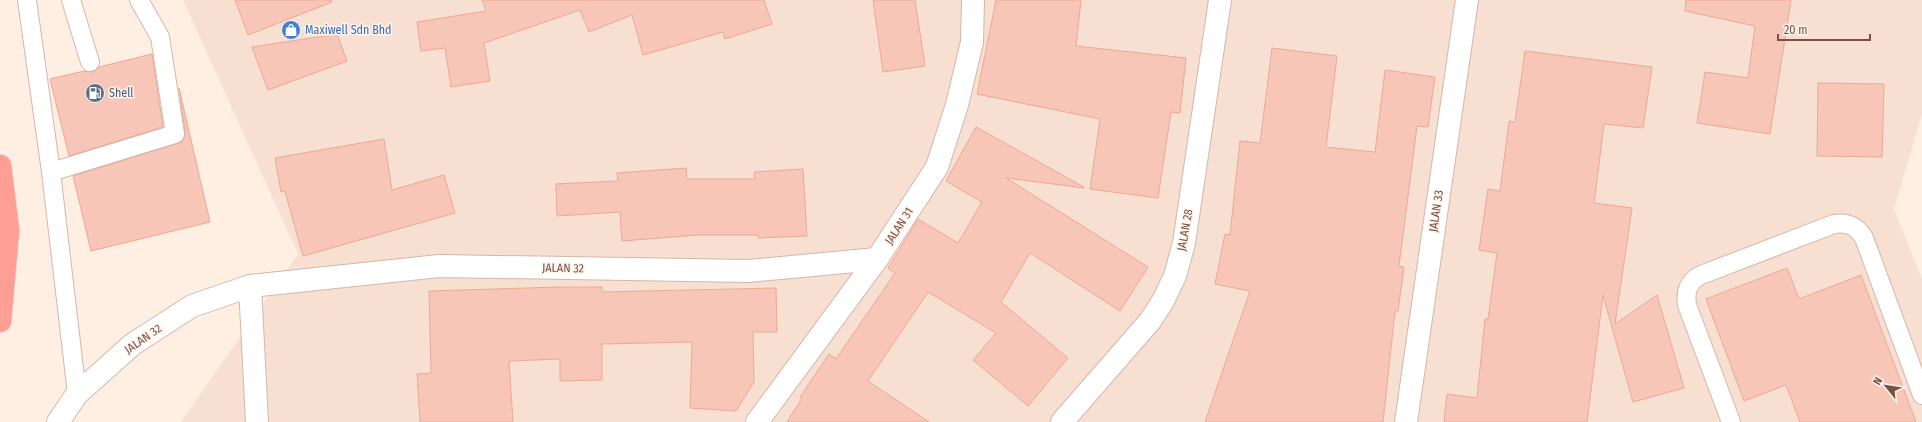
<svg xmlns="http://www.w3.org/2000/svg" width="1922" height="422" font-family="'Fira Sans Condensed',sans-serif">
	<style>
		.residential { fill: #f7dfd1 }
		.building { fill: #f7c6b8; stroke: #eca996 }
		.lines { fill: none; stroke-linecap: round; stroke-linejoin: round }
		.lane-casing { stroke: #d4b7ab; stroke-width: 20 }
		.street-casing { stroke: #d4b7ab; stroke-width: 24 }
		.highway-casing { stroke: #dacecb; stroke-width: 24 }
		.lane { stroke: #fff; stroke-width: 18 }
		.street { stroke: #fff; stroke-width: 22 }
		.highway { stroke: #ff9e94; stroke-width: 22 }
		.labels { text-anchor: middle; stroke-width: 3; stroke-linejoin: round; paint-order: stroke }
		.shop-label { font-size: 12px; fill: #366cbe; stroke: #fff4ec; text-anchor: start }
		.service-label { font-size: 12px; fill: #4e5e75; stroke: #fff4ec; text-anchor: start }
		.street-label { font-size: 12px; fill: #7a5046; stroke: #fff4ec }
	</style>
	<rect width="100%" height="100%" fill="#ffefe3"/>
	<polygon class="residential" points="183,0 1922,0 1922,114 1894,209 1922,279 1922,422 181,422 298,254"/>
	<g class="building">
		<polygon points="235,0 331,0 332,2 248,35"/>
		<polygon points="482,0 764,0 772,24 725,39 723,32 643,55 632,15 589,32 580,10 484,43 490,81 451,87 445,48 421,51 417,22 486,11"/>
		<polygon points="873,0 915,0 925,66 883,72"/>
		<polygon points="996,0 1081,0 1076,46 1186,58 1180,113 1171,112 1158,198 1090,189 1100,119 977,94"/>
		<polygon points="1686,0 1791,0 1770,134 1697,123 1705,72 1748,78 1755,26 1685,11"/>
		<polygon points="337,34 347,61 268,90 252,47"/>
		<polygon points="1272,48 1337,56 1326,147 1375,152 1385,70 1435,77 1428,127 1417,126 1399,266 1404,267 1398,311 1395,311 1383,422 1205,422 1250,291 1215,284 1225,234 1230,235 1240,141 1260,143"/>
		<polygon points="1525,51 1652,67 1643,128 1604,124 1594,203 1632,208 1615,324 1657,295 1684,388 1633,402 1603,295 1587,422 1444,422 1447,394 1477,398 1485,319 1488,319 1497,253 1479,250 1488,189 1500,191 1509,121 1515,122"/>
		<polygon points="152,54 163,127 69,156 50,79 84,71 93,72 99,67"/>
		<polygon points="1818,83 1884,84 1882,157 1817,156"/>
		<polygon points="179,88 210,222 91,251 73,176 182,142 185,132"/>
		<polygon points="976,127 1084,187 1084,188 1006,178 1148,267 1120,311 1030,253 1001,302 1068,358 1028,406 973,360 996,333 928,292 868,381 929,422 787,422 802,398 800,397 829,354 836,359 895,273 888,268 918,219 958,243 982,202 946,181"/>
		<polygon points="384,139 392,190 444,175 455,213 303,256 285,191 281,192 275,158"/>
		<polygon points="686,168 687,179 755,179 754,172 803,169 807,236 758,238 758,235 698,235 622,241 620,212 557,216 556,184 618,181 617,173"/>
		<polygon points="1787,268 1799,299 1861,275 1916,422 1800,422 1786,385 1744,401 1706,299"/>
		<polygon points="560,287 602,287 602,292 776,288 777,332 753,332 754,382 736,411 690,408 692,342 602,344 602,380 560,381 560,359 509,361 513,422 420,422 417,374 431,373 429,291"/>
	</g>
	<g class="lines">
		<g class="lane-casing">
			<g id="lane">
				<polyline points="27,0 51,172 77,394"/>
				<polyline points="71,0 90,62"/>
				<polyline points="51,172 175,134 160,37 139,0"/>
				<path d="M1731 422 1687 305C1685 291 1688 282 1701 275L1834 224C1848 222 1857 226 1864 238L1922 395"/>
			</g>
		</g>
		<g class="street-casing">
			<g id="street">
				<polyline points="250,286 257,422"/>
				<polyline points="58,422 77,394 133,344 192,306 250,286 439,266 748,271 877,259"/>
				<polyline points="757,422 877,259 937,167 957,105 972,42 973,0"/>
				<polyline points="1062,422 1150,321 1163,301 1175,276 1184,243 1220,0"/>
				<polyline points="1406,422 1467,0"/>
			</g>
		</g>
		<g class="highway-casing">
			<polyline id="highway" points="0,166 8,230 0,321"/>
		</g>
		<use href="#lane" class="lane"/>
		<use href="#street" class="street"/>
		<use href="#highway" class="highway"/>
	</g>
	<defs>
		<g id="shop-disc" transform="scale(1)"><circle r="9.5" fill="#3f7fe0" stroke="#fff4ec"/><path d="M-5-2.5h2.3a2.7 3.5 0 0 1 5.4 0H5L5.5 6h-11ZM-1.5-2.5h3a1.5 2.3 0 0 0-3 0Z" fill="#fff"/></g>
		<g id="fuel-disc" transform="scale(1)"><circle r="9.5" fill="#5c6f8a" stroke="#fff4ec"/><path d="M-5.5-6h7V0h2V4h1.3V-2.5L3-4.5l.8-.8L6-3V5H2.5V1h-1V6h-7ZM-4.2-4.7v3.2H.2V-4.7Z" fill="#fff"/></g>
	</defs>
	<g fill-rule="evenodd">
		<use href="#shop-disc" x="291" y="30"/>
		<use href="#fuel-disc" x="95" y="93"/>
	</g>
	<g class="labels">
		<g class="shop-label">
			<text x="305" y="34">Maxiwell Sdn Bhd</text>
		</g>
		<g class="service-label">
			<text x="109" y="97">Shell</text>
		</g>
		<g class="street-label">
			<text transform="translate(1436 211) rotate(-82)" y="4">JALAN 33</text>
			<text transform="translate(899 226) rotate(-57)" y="4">JALAN 31</text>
			<text transform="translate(1185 230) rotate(-80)" y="4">JALAN 28</text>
			<text transform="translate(563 268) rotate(1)" y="4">JALAN 32</text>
			<text transform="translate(143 339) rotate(-35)" y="4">JALAN 32</text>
		</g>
	</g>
	<g transform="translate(1886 386) rotate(300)" stroke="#fff4ec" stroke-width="3" paint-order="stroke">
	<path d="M0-3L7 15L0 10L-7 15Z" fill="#7a5046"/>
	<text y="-6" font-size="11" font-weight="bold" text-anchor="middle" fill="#7a5046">N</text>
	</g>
	<path d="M1778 34v6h92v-6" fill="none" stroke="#7a5046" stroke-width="2"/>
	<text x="1784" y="34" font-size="12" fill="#7a5046" stroke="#fff4ec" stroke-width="3" paint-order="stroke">20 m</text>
</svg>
